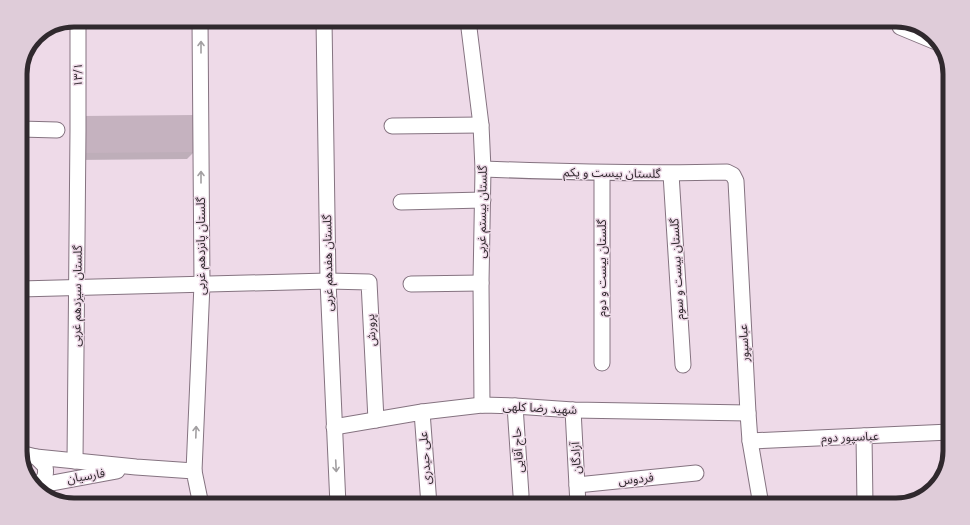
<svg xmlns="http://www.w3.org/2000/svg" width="970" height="525" font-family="Mulish,'Noto Sans Arabic',sans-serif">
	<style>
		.shadow { fill: #0003 }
		.building { fill: #c5b2bf }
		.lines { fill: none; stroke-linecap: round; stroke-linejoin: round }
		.minor-casing { stroke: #857380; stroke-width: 17 }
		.minor { stroke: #fff; stroke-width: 15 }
		.oneway { stroke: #a29fa1 }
		.labels { text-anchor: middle; stroke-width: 3; stroke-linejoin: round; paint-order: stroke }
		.street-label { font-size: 12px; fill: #30292e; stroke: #eedae8 }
		.rim { fill: none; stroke: #30292e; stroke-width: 5 }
	</style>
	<rect width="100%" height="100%" fill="#eedae8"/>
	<polygon class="shadow" points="75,124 194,152 187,159 76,160"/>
	<polygon class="building" points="195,115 195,152 82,153 82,116"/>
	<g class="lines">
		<g class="minor-casing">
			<g id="minor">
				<polyline points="324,20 328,281 338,505"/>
				<polyline points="468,20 481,125 483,169 481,283 482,405"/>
				<polyline points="900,27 941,44"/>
				<polyline points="392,126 481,125"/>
				<polyline points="20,129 57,130"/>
				<path d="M483 169C565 172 646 174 727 172L733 175 736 181 748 413 750 441 761 505"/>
				<polyline points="671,174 683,365"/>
				<polyline points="401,202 483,200"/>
				<polyline points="411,284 481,283"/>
				<polyline points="20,289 328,281 369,282 376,420"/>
				<polyline points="602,363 602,173"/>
				<polyline points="515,406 521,495"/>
				<polyline points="573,410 578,505"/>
				<polyline points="422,412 429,505"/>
				<polyline points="334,427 422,412 482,405 515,406 573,410 748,413"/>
				<polyline points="864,436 865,505"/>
				<polyline points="750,441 950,432"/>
				<path d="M20 453 36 457 45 466C47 477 44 480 35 486"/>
				<polyline points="36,457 136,467 194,471 201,505"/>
				<polyline points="75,461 78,130 78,20"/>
				<polyline points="194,471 202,284 200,20"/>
				<polyline points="577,485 696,473"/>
				<polyline points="36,486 117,471"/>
			</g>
		</g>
		<use href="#minor" class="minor"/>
	</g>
	<defs><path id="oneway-shaft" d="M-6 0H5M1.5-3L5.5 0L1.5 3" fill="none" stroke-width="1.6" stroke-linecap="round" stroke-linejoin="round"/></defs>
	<g class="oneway">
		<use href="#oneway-shaft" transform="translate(201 47) rotate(-90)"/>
		<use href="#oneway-shaft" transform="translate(201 177) rotate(-90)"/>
		<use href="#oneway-shaft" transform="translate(196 432) rotate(-88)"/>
		<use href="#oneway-shaft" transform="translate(336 466) rotate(87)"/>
	</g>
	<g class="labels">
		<g class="street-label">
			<text transform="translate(78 75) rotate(-90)" y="4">۱۳/۱</text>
			<text transform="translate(612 173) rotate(1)" y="4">گلستان بیست و یکم</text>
			<text transform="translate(482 212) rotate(-89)" y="4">گلستان بیستم غربی</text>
			<text transform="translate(201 246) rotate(-90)" y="4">گلستان پانزدهم غربی</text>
			<text transform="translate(328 263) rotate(-91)" y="4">گلستان هفدهم غربی</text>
			<text transform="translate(602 268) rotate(-90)" y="4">گلستان بیست و دوم</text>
			<text transform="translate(677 269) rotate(-93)" y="4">گلستان بیست و سوم</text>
			<text transform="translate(77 296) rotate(-89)" y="4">گلستان سیزدهم غربی</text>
			<text transform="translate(371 330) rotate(-93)" y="4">پرورش</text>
			<text transform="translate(744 343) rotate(-93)" y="4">عباسپور</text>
			<text transform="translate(540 408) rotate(3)" y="4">شهید رضا کلهی</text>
			<text transform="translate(850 437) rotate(-2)" y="4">عباسپور دوم</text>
			<text transform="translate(518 450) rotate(-94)" y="4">حاج آقایی</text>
			<text transform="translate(425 458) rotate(-94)" y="4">علی حیدری</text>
			<text transform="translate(576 458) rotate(-93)" y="4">آزادگان</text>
			<text transform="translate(86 476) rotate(-10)" y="4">فارسیان</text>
			<text transform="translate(636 479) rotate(-6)" y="4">فردوس</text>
		</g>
	</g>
	<path d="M0 0H970V525H0ZM74 27H896A47 47 0 0 1 943 74V451A47 47 0 0 1 896 498H74A47 47 0 0 1 27 451V74A47 47 0 0 1 74 27Z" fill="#dfccd9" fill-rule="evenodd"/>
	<path class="rim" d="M74 27H896A47 47 0 0 1 943 74V451A47 47 0 0 1 896 498H74A47 47 0 0 1 27 451V74A47 47 0 0 1 74 27Z"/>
</svg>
